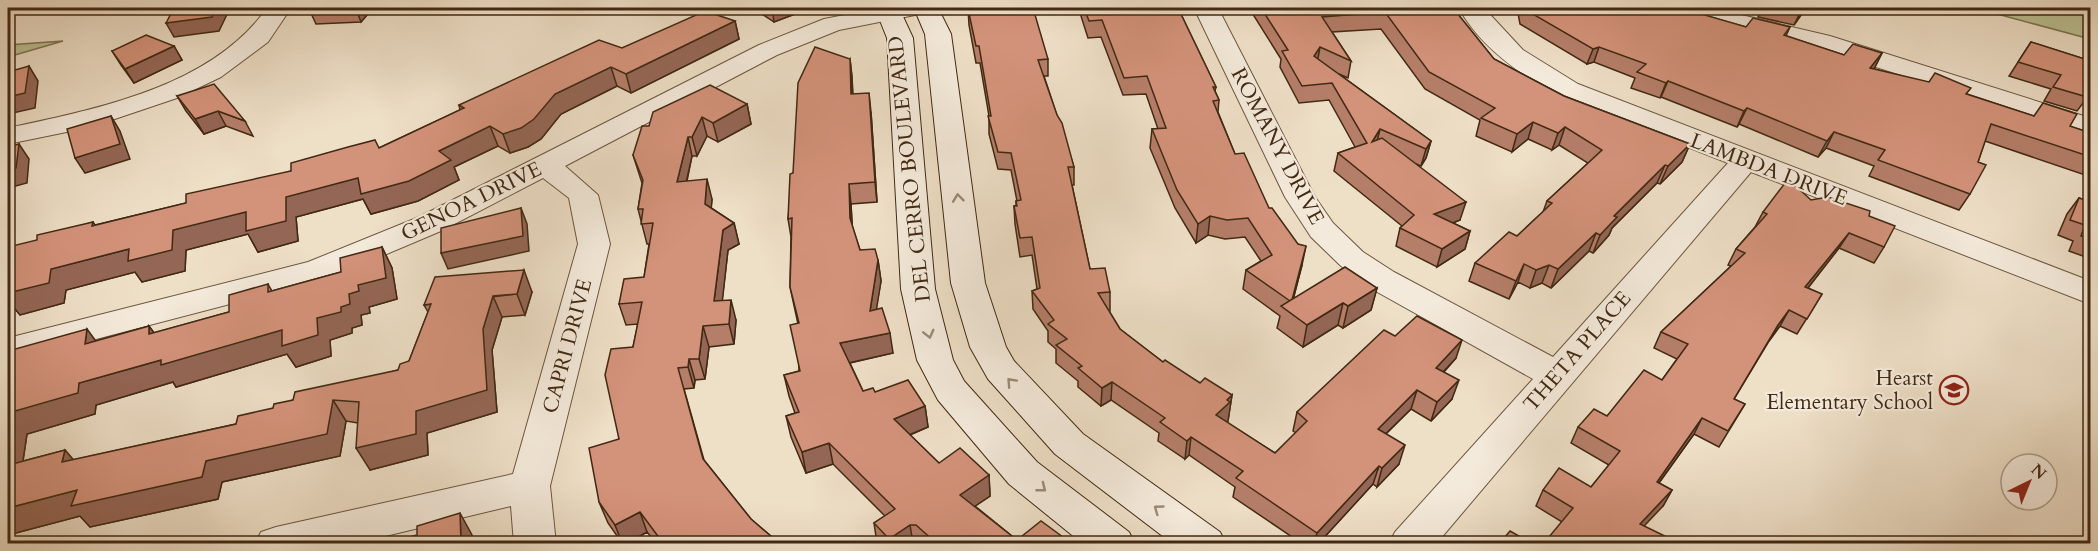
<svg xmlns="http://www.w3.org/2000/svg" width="2098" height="551" font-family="Cardo,serif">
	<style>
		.green { fill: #bcc193; stroke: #7e7553; stroke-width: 1.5 }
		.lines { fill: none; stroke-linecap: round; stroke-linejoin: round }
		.street-casing { stroke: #6c5640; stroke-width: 2 }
		.secondary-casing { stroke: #412913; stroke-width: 2 }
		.street { fill: #f4eadb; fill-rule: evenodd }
		.secondary { fill: #f4eadb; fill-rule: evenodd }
		.wall { fill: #b57e69; stroke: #412913; stroke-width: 1.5 }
		.shaded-wall { fill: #946655; stroke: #412913; stroke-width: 1.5 }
		.building { fill: #d3927a; stroke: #412913; stroke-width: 1.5 }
		.oneway { stroke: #9a8a77 }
		.labels { text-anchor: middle; stroke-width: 4.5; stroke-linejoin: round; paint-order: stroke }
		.street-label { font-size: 21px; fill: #412913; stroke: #f4eadb }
		.poi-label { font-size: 21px; fill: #412913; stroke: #f4eadb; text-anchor: end }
	</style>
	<rect width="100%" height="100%" fill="#eedfc7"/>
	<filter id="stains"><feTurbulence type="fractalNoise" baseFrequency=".00333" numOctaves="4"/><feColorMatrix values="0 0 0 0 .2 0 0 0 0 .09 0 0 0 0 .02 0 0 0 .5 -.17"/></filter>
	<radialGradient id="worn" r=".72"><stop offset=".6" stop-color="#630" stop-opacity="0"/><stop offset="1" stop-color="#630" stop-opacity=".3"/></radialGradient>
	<g class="green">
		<polygon points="1975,8 2090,8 2090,39"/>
		<polygon points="63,41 8,57 8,45"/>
	</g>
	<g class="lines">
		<g class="street-casing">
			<g id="street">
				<path d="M267 8H291L268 42 221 77 177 98 91 127 8 144V128C97 109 211 87 267 8Z"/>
				<polygon points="881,8 928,8 925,13 839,30 777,55 565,166 598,195 610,244 550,486 556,544 514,544 511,506 352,544 255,544 261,532 276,527 513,474 578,244 569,198 543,178 441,231 330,278 8,362 8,338 308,262 419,217 759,45 824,19"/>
				<path d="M1194 8H1218L1315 197 1333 223 1363 252 1394 272 1553 357 1728 163 1558 96C1521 75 1479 46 1459 8H1484L1523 50 1578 84 2090 281V304L1751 172 1436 544H1389L1395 532 1533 379 1370 288 1341 266 1311 237 1285 197Z"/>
				<polygon points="1671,8 1712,8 1830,36 2090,118 2090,135 1813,47 1674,13"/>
			</g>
		</g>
		<g class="secondary-casing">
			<g id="secondary">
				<polygon points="875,8 899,8 913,38 935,289 953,360 964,381 1037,462 1129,532 1135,544 1083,544 1009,484 938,400 917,360 901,289 887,38"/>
				<polygon points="914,8 938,8 951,34 985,283 1006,347 1014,361 1083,434 1220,532 1226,544 1173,544 1055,454 988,379 970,347 951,283 925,34"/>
			</g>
		</g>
		<use href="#street" class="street"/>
		<use href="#secondary" class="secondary"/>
	</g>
	<g class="wall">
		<polygon points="312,8 373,8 361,22 316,24 310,11"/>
		<polygon points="753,8 811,8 774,22"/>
		<polygon points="1080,8 1178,8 1216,87 1215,91 1219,100 1218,112 1235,154 1302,265 1293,299 1377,288 1371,310 1343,328 1338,325 1303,347 1277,328 1280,316 1243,289 1246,270 1261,261 1245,237 1225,239 1208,235 1196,243 1175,208 1150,148 1152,129 1158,129 1146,94 1123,95 1101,37 1088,38 1080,13"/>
		<polygon points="1249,8 1453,8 1494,59 1564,96 1690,144 1682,162 1660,184 1657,183 1612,228 1609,235 1593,253 1589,251 1551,288 1542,283 1530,288 1518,282 1509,299 1469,281 1475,263 1517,236 1543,212 1547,201 1588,163 1559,145 1552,150 1528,139 1512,152 1476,136 1480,120 1425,89 1381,29 1332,32 1351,61 1348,78 1339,74 1431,141 1426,158 1421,166 1416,164 1460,220 1453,223 1470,231 1465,249 1437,267 1396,246 1400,228 1402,226 1334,171 1338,153 1355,147 1329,100 1299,103 1280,67 1281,59"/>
		<polygon points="1517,8 1698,8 1696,13 1746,27 1790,27 1786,36 1844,55 1882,53 1874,69 1967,94 2034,116 2091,133 2091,177 1985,141 1978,162 1970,194 1959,210 1869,176 1874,166 1826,148 1818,157 1739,124 1737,127 1661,97 1660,98 1631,88 1635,78 1594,62 1587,64 1520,24"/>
		<polygon points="1762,8 1806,8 1794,25 1758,17"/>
		<polygon points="968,9 1048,59 1048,76 1044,76 1074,167 1074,185 1072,185 1090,269 1110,292 1110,311 1109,311 1120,329 1163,362 1200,383 1232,395 1229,414 1228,421 1226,422 1275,453 1296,433 1293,431 1297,412 1395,336 1456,358 1444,372 1452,399 1431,421 1411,409 1386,434 1399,464 1377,487 1373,484 1319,543 1301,543 1233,497 1235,487 1189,455 1185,459 1158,441 1159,433 1111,400 1101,406 1078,387 1078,381 1056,363 1056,349 1048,342 1048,331 1033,309 1032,291 1037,289 1032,255 1020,257 1015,224 1014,206 1016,206 1016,201 1017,201 1011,170 998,169 989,134 989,116 980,63 976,63 969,25"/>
		<polygon points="735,21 739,39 631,93 617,86 561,114 541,139 528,147 510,153 498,146 454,167 459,180 418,201 371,214 363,199 296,217 298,241 258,252 248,234 186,250 185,271 142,282 135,272 66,290 64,303 20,315 12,305 37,240 93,222 95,225 186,203 291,171 379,148 460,110 459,105 622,48"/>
		<polygon points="2031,42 2091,61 2091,105 2083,103 2077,111 2044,101 2051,89 2009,76"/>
		<polygon points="174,46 182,60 134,83 121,65 112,51"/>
		<polygon points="850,59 852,77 853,94 871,112 877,202 851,204 852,226 860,250 878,260 881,281 876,309 893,353 850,363 863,391 875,392 925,406 928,427 910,435 939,463 989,475 990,496 975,506 1017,540 1071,543 877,543 874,523 885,516 833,464 806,473 791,437 786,416 795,413 789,396 784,375 799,371 798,324 790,287 791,237 788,219 793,173"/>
		<polygon points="177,96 245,121 253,136 226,126 204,134 186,111"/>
		<polygon points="747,104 751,124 718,142 707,136 697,156 692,156 687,181 712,199 711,208 734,223 739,244 728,250 722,301 736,320 734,344 709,347 705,379 695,380 694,388 684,389 704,460 751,519 779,543 656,543 647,532 628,543 622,543 608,523 599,502 619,439 633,347 638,324 626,325 619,304 644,277 649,244 647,244 638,209 642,183 633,155 649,126"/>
		<polygon points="2079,198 2091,202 2091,259 2069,251 2073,241 2058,235 2067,214"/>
		<polygon points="1811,200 1869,216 1884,247 1874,263 1839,248 1808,288 1822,294 1797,334 1780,326 1769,341 1734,399 1745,404 1719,447 1694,434 1659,483 1672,490 1663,506 1562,522 1536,506 1543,490 1591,487 1609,465 1571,443 1578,427 1607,416 1662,380 1677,359 1654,348 1661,332 1731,266 1728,265 1736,249 1755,227 1763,212"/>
		<polygon points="382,247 392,268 397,299 369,307 370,313 361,315 362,325 352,328 352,333 330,340 331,356 296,367 287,354 176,387 173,382 96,405 95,414 27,434 23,461 65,450 73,460 236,424 293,400 398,370 409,361 428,312 424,305 532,292 525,315 502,317 492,350 497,412 427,433 428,455 370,470 358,423 346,421 340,456 222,482 218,499 90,527 80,516 8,535 8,351 96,341 149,326 154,333 229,312 268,284 272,291 341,272"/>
	</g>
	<g class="shaded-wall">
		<polygon points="216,8 230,8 219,31 174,37 166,23"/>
		<polygon points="357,8 373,8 361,22 356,9"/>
		<polygon points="772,8 811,8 774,22"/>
		<polygon points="1696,8 1698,8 1693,20 1691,11"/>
		<polygon points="1803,8 1806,8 1794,25 1801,11"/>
		<polygon points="735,21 739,39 631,93 626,74"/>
		<polygon points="174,46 182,60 134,83 125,69"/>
		<polygon points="1320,47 1317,64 1314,56"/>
		<polygon points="1599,47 1594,62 1587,64 1593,49"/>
		<polygon points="1882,53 1874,69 1870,68"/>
		<polygon points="850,59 852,77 853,113 851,94"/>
		<polygon points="29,66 38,81 35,108 13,113 8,105 8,97"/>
		<polygon points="611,67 617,86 561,114 541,139 528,147 510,153 503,134 555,94"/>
		<polygon points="1668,81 1661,97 1660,98 1666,83"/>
		<polygon points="869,93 871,112 877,202 875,182"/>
		<polygon points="747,104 751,124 718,142 713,123"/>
		<polygon points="1747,108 1739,124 1737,127 1744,111"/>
		<polygon points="218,111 226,126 204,134 195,119"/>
		<polygon points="111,116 120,131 130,159 85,173 75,158"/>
		<polygon points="702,117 707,136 697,156 692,137"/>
		<polygon points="1533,122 1528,139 1512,152 1517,134"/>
		<polygon points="490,126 498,146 454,167 459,180 418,201 371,214 363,199 296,217 298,241 258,252 248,234 186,250 185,271 142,282 135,272 66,290 64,303 20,315 12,305 8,306 8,283 51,269 129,249 173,230 439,151"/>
		<polygon points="1565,127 1559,145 1552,150 1558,133"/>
		<polygon points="1380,129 1376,146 1372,142"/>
		<polygon points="1834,132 1826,148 1818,157 1827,141"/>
		<polygon points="688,137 692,156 682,201 677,182"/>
		<polygon points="1431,141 1426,158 1421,166 1426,149"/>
		<polygon points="19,144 29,159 27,183 8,188 8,170"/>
		<polygon points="1690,144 1682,162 1660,184 1668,166"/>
		<polygon points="1665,165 1657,183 1612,228 1609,235 1593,253 1600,235 1614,216"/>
		<polygon points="707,179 712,199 710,224 705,204"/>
		<polygon points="849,184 851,204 853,238 850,218"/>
		<polygon points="1466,202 1460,220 1429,232 1434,214"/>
		<polygon points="521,208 527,224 529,251 448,269 441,253"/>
		<polygon points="1210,216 1208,235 1196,243 1198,224"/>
		<polygon points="734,223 739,244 728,250 720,322 714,301 723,230"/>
		<polygon points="1470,231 1465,249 1437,267 1442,249"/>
		<polygon points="1596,233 1589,251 1551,288 1558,269"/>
		<polygon points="1849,233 1839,248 1796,303 1805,287"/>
		<polygon points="1306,246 1302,265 1290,312 1291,302"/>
		<polygon points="382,247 392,268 397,299 369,307 370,313 361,315 362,325 352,328 352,333 330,340 331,356 296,367 287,354 176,387 173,382 96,405 95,414 27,434 22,467 8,468 8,413 79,383 161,360 317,318 341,307 349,294 358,285"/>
		<polygon points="878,260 881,281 873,331 870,311"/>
		<polygon points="1524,264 1518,282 1509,299 1516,281"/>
		<polygon points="1549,265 1542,283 1530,288 1536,270"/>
		<polygon points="524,270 532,292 525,315 517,294"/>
		<polygon points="1377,288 1371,310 1343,328 1348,306"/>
		<polygon points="493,296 502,317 492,350 497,412 427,433 428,455 370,470 356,448 416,411 483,329"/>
		<polygon points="731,300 736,320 734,344 729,324"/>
		<polygon points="1343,303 1338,325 1303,347 1307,325"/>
		<polygon points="1789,310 1780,326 1769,341 1778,325"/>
		<polygon points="149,326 165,348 149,334"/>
		<polygon points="703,326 709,347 705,379 699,359"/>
		<polygon points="87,329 103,351 85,344"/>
		<polygon points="890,333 893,353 844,364 840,343"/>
		<polygon points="1462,340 1456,358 1430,386 1436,368"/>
		<polygon points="689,359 695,380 694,388 688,367"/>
		<polygon points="1459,380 1452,399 1431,421 1437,402"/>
		<polygon points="1112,382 1111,400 1101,406 1102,388"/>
		<polygon points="1417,390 1411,409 1372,447 1378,429"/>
		<polygon points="1232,395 1228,421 1213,434 1216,415 1227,400"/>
		<polygon points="333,400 346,421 340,456 222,482 218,499 90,527 80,516 8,535 8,508 77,490 206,461"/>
		<polygon points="925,406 928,427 897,440 894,419"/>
		<polygon points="1702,418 1694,434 1648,498 1657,482"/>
		<polygon points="1191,437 1189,455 1185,459 1187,441"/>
		<polygon points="829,443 833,464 806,473 802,452"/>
		<polygon points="1405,445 1399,464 1377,487 1382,468"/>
		<polygon points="65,450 84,472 62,462"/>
		<polygon points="1379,466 1373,484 1319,543 1314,543 1317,533"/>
		<polygon points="989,475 990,496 962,515 960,495"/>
		<polygon points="1672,490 1663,506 1631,540 1640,524"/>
		<polygon points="640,512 647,532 628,543 622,543 615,525"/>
		<polygon points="460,513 472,535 472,543 461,543"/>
		<polygon points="910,525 913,543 890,543 889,539"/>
	</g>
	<g class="building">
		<polygon points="174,8 216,8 212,17 166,23"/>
		<polygon points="312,8 357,8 356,9 310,11"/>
		<polygon points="982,8 1033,8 1048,59 1038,60 1057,115 1062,123 1074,167 1068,167 1090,269 1105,268 1110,292 1098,293 1120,329 1163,362 1165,360 1200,383 1205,378 1232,395 1227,400 1230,402 1216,415 1275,453 1307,421 1297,412 1384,330 1395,336 1417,316 1462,340 1436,368 1459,380 1437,402 1417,390 1378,429 1405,445 1382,468 1379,466 1317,533 1236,478 1243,471 1191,437 1187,441 1160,422 1165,418 1112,382 1102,388 1078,368 1082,366 1056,345 1067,339 1048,324 1054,320 1032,291 1040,288 1032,237 1020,238 1014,206 1017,206 1016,201 1021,200 1011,153 998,152 988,116 991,116 979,46 976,46 968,9"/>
		<polygon points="1084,8 1178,8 1216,87 1213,87 1219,100 1213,101 1235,154 1244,153 1269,208 1272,208 1298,244 1306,246 1292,300 1290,301 1246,270 1272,255 1248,218 1227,220 1210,216 1198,224 1177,190 1152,129 1166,128 1147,76 1124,78 1102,20 1089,21"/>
		<polygon points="1261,8 1453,8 1494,59 1564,96 1690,144 1668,166 1665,165 1614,216 1617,217 1600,235 1596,233 1558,269 1549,265 1536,270 1524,264 1516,281 1475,263 1509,232 1517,236 1552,203 1547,201 1602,150 1565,127 1558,133 1533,122 1517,134 1481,118 1495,108 1429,72 1385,12 1322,17 1351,61 1320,47 1314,56 1431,141 1426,149 1380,129 1372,142 1382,138 1466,202 1434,214 1470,231 1442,249 1400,228 1414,215 1338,153 1367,143 1332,83 1302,86 1282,51 1288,50"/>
		<polygon points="1524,8 1696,8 1691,11 1746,27 1753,18 1790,27 1784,35 1844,55 1853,44 1882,53 1870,68 1929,82 1935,73 1971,88 1966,94 2034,116 2043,103 2077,114 2070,126 2091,133 2091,157 1991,124 1978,162 1986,165 1970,194 1878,160 1885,150 1834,132 1827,141 1747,108 1744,111 1668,81 1666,83 1637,72 1646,64 1599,47 1593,49 1524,9"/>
		<polygon points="1784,8 1803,8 1801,11"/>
		<polygon points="705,11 735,21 626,74 611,67 555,94 534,119 521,128 503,134 490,126 439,151 451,160 409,181 361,194 358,178 286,197 286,221 246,231 246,212 173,230 172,250 128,261 129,249 51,269 49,283 8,293 8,247 37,240 37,235 93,222 92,226 186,203 186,194 291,171 291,163 348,147 375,140 379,148 464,108 459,105 599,40 622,48"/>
		<polygon points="146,35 174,46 125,69 112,51"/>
		<polygon points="2031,42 2091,61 2091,90 2087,97 2053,87 2061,75 2018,62"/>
		<polygon points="815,47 850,59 851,94 869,93 875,182 849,184 850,218 860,250 875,249 878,260 870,311 882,308 890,333 840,343 863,391 873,388 875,392 908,380 925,406 894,419 939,463 960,448 989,475 960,495 1017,540 1041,521 1071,543 936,543 916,525 910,525 889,539 874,523 895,509 829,443 802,452 786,416 799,412 784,375 800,371 790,325 799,323 790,287 792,218 788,219 790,174 793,173 798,83"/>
		<polygon points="29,66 25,93 8,97 8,72"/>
		<polygon points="214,84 245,121 218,111 195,119 177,96"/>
		<polygon points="710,85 747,104 713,123 702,117 692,137 688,137 677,182 707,179 705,204 734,223 723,230 714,301 731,300 729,324 703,326 699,359 689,359 688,367 678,368 703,459 751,519 779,543 663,543 640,512 615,525 599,502 589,448 619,439 605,375 611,349 633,347 642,302 619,304 624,279 644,277 653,223 641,224 643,209 638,209 643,180 633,155 642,126 649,126 653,112"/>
		<polygon points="111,116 120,144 75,158 67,129"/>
		<polygon points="19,144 16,168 8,170 8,147"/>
		<polygon points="1788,179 1811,200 1828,197 1870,211 1869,216 1895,226 1884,247 1849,233 1805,287 1822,294 1807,319 1789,310 1778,325 1734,399 1745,404 1728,431 1702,418 1657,482 1672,490 1640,524 1677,542 1676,543 1544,543 1573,508 1543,490 1559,468 1591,487 1620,451 1578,427 1594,409 1607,416 1644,370 1662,380 1688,344 1661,332 1745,253 1736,249 1767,214 1763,212"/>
		<polygon points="2079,198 2091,202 2091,239 2081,236 2085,225 2070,220"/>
		<polygon points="521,208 523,236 441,253 441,228"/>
		<polygon points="382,247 386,278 358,285 359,291 349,294 350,304 341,307 341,312 317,318 318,335 282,346 282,330 161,365 161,360 79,383 78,393 8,413 8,417 8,351 87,329 85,344 149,326 149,334 229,312 229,295 268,284 268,292 341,272 340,258"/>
		<polygon points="1345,267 1377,288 1348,306 1343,303 1307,325 1281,306"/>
		<polygon points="524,270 517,294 493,296 483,329 487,390 416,411 416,434 356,448 359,402 333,400 327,434 206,461 202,477 71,506 77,490 8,508 8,457 12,456 9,465 65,450 62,462 236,424 238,416 273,408 274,404 293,400 295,392 398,370 400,364 409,361 431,304 424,305 435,277"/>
		<polygon points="460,513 461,543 385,543 417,535 417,526"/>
		<polygon points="1510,531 1531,543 1500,543"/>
	</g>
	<defs><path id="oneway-chevron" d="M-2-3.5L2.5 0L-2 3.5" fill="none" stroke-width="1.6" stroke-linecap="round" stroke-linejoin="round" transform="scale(1.5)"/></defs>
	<g class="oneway">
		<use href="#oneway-chevron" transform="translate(958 198) rotate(-97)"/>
		<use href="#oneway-chevron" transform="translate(929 334) rotate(76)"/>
		<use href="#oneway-chevron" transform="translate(1011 382) rotate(-133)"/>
		<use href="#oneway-chevron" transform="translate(1042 488) rotate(38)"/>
		<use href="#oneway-chevron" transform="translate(1158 509) rotate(-144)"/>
	</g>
	<defs>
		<g id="school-ring" transform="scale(1.5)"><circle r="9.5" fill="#f4eadb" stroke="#8f2418" stroke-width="1.5"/><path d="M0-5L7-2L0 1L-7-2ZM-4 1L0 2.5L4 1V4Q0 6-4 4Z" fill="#8f2418"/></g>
	</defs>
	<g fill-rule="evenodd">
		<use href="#school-ring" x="1954" y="390"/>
	</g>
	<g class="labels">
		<g class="street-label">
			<text transform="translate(1278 146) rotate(62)" y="7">ROMANY DRIVE</text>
			<text transform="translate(909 169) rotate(-96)" y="7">DEL CERRO BOULEVARD</text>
			<text transform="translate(1769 169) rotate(21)" y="7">LAMBDA DRIVE</text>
			<text transform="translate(471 201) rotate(-26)" y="7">GENOA DRIVE</text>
			<text transform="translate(567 346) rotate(-75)" y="7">CAPRI DRIVE</text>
			<text transform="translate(1577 351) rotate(-49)" y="7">THETA PLACE</text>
		</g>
		<g class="poi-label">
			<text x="1933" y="385">Hearst<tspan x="1933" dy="24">Elementary School</tspan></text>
		</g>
	</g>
	<rect width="2098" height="551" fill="none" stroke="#eedfc7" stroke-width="30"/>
	<rect x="9" y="9" width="2080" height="533" fill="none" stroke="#412913" stroke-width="3"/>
	<rect x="15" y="15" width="2068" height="521" fill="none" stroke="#412913" stroke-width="1.5"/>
	<g transform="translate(2029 482) rotate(43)"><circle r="28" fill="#f4eadb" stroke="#ac9d8b" stroke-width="1.5"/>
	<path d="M0-4.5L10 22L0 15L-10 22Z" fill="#8f2418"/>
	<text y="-9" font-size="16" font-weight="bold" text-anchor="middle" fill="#412913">N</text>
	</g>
	<rect width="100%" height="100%" filter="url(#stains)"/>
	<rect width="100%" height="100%" fill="url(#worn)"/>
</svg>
